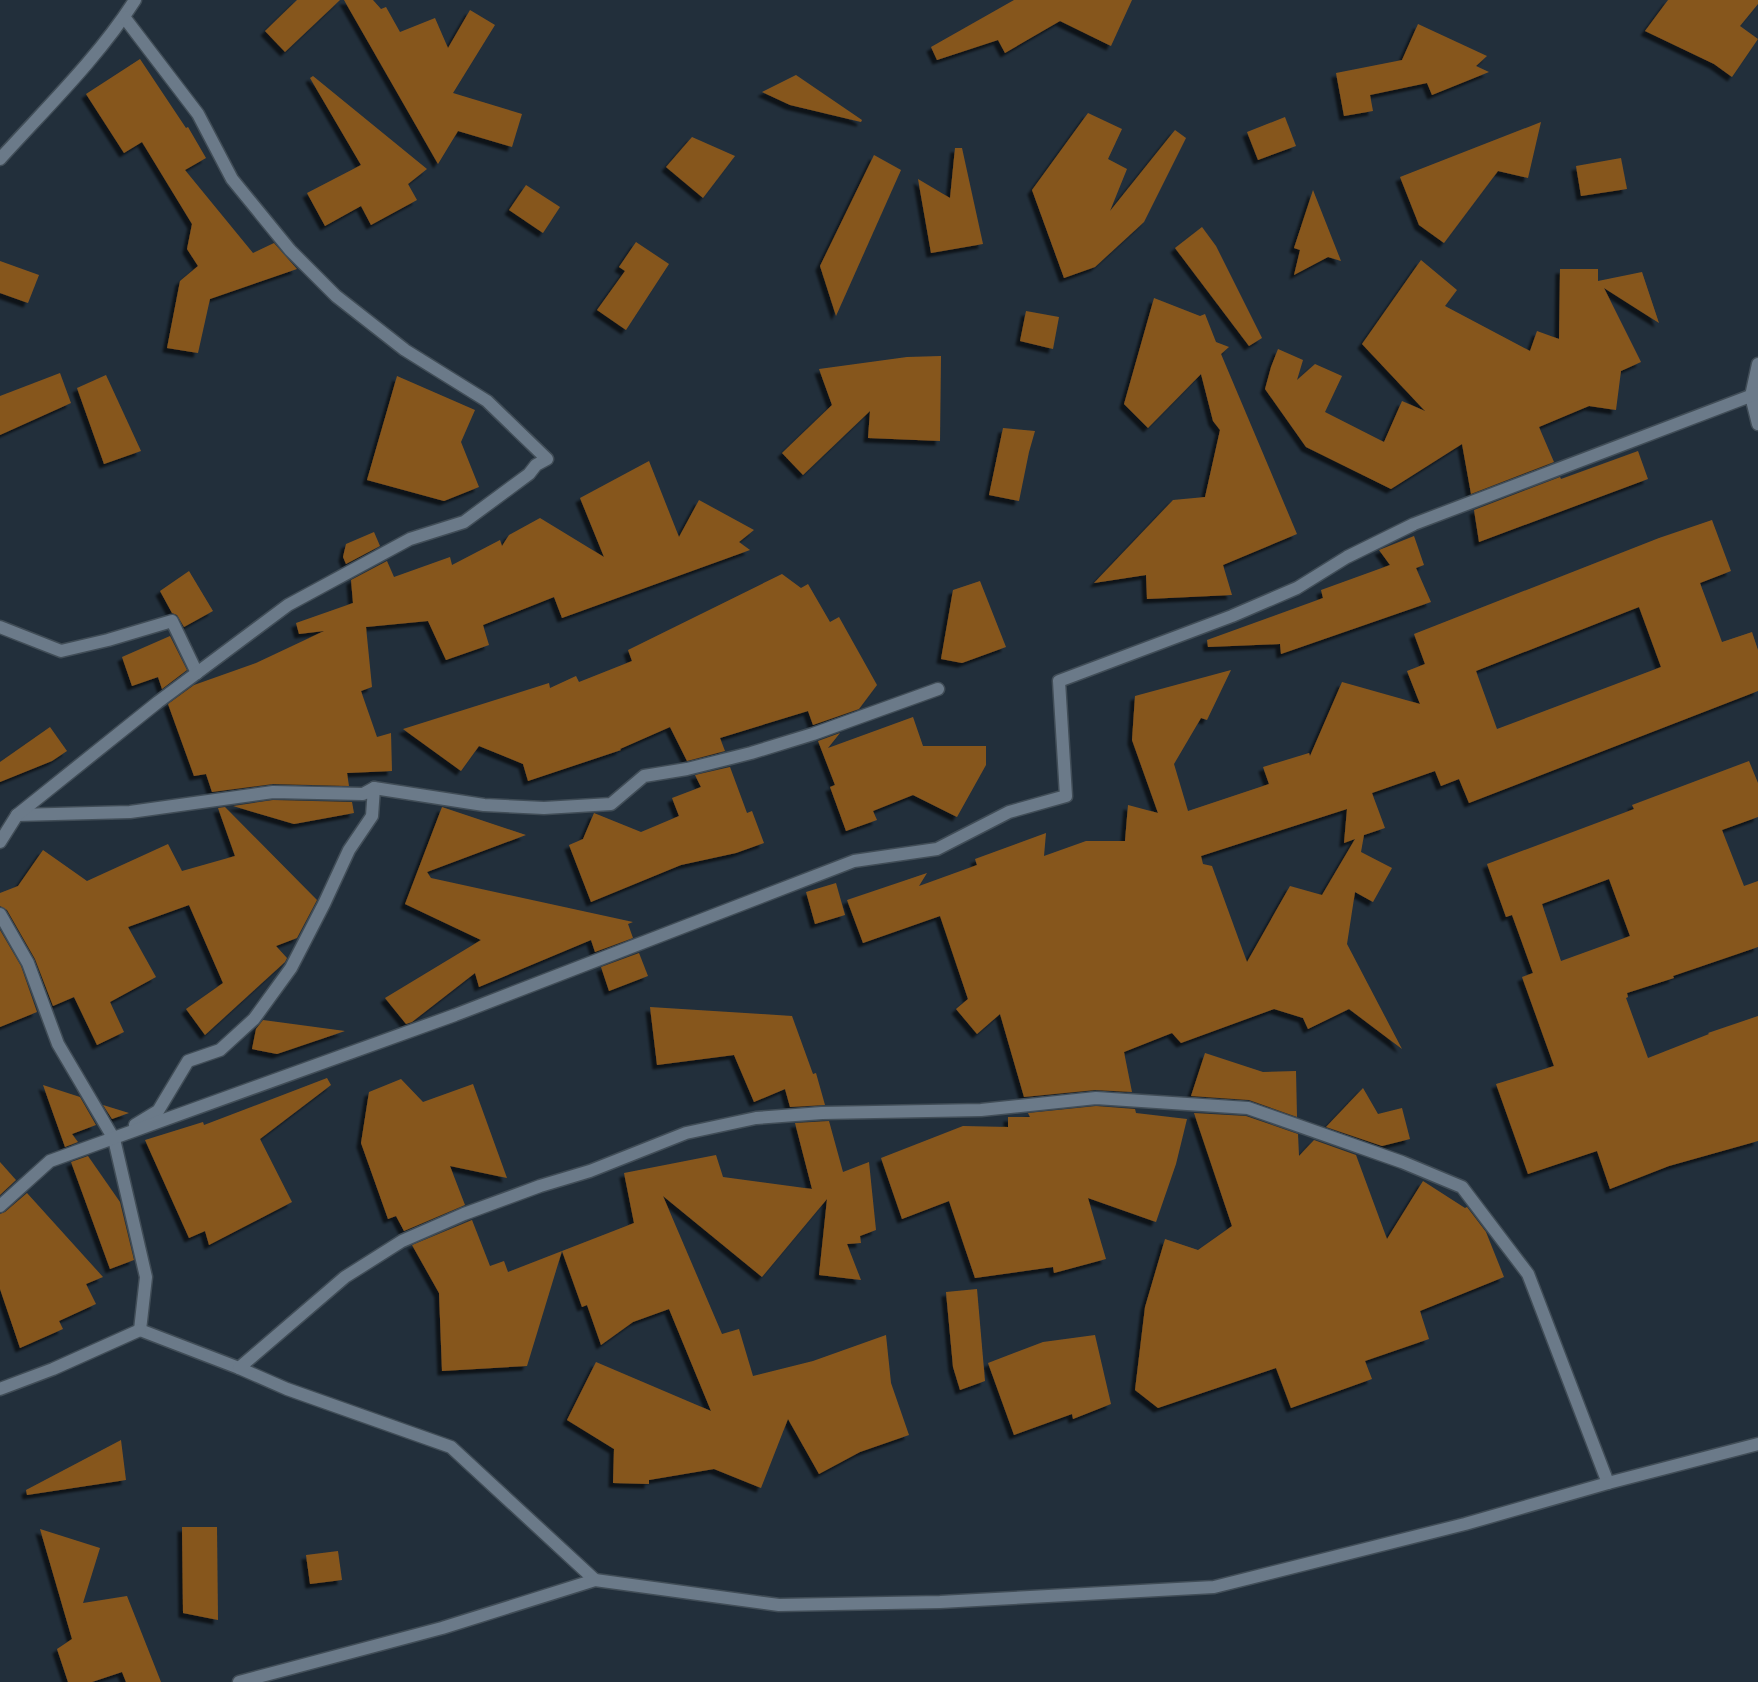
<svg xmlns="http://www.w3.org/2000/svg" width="1758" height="1682" font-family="Ubuntu,sans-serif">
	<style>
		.building { fill: #86561f; fill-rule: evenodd; filter: url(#shadow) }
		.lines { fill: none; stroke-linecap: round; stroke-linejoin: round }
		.street-casing { stroke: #414d57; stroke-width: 15 }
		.street { stroke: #6b7a89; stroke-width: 12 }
	</style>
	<defs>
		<filter id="shadow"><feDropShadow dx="-4.5" dy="4.5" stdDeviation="1" flood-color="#0009"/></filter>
	</defs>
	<rect width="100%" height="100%" fill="#222f3b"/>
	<g class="building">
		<polygon points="297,0 340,0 285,52 265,31"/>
		<polygon points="344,0 373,0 381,9 386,7 400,32 435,18 448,48 470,10 495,25 453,93 522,114 512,147 458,131 438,164"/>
		<polygon points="1014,0 1132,0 1111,46 1060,21 1005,53 998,40 937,60 931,47"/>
		<polygon points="1668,0 1758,0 1758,4 1740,26 1758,39 1732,77 1714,64 1645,31"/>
		<polygon points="1418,24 1487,56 1476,66 1489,72 1432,95 1427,83 1370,95 1373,111 1344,116 1336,73 1402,60"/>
		<polygon points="140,59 186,128 188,127 206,158 185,170 253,253 274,243 297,269 210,299 198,353 167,348 180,281 198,266 187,249 192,224 142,142 124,153 86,94"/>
		<polygon points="796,75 862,120 861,122 790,105 762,92"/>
		<polygon points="313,76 427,169 408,184 417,200 371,225 361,206 325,226 307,193 361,165 310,78"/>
		<polygon points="1088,113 1122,129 1108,159 1127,169 1110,211 1175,130 1186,138 1144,222 1095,267 1064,278 1032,190"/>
		<polygon points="1285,117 1296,146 1258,160 1247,132"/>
		<polygon points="1541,122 1528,178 1498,171 1444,243 1419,225 1400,177"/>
		<polygon points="692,137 735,156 703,198 666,167"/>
		<polygon points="955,148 962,148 983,244 931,253 918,179 950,198"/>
		<polygon points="874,155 901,170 836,316 820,266"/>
		<polygon points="1621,158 1627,189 1581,196 1576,166"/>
		<polygon points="526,185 560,207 543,233 509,210"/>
		<polygon points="1313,190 1341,261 1328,257 1294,275 1300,250 1294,248"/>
		<polygon points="1202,227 1216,246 1262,338 1249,346 1175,248"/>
		<polygon points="636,242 669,264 626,330 597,310 625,271 619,267"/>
		<polygon points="1421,260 1457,290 1445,306 1530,351 1537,331 1559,339 1560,269 1598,269 1598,281 1642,272 1659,323 1604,288 1641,362 1621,371 1616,410 1589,406 1539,427 1554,462 1471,494 1462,444 1391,489 1306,447 1265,389 1271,367 1278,349 1303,360 1297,380 1315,364 1342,376 1325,412 1384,442 1402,401 1425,411 1362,344"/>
		<polygon points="0,261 39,275 28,303 0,293"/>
		<polygon points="1154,298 1200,316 1205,314 1216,342 1229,347 1221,354 1297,534 1223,565 1232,595 1147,599 1146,575 1094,583 1173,500 1205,497 1220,430 1213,421 1201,374 1148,428 1124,404"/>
		<polygon points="1026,311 1059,317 1053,349 1020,341"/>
		<polygon points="941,356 940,441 868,438 870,411 803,475 782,453 832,405 819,369 907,357"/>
		<polygon points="60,373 71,403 0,435 0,396"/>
		<polygon points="106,375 141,451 104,464 77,388"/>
		<polygon points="397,376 475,410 461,442 479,487 444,501 367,480"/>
		<polygon points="1003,428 1035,431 1029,452 1019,501 989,495"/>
		<polygon points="1638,451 1648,479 1479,542 1474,510 1560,477 1561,479"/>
		<polygon points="649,461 679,537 699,500 754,530 739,542 750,550 562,618 554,597 483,625 489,645 446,660 428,621 366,627 372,687 361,691 377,737 391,733 392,771 347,773 349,786 273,784 212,792 206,774 194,776 168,704 194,685 256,663 324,631 299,634 296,623 353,603 351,580 387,561 394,577 450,557 452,565 500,540 502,546 509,535 540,518 604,557 580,498"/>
		<path d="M1712 520 1731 571 1700 583 1722 642 1752 632 1758 650V691L1469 803 1459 779 1441 786 1435 771 1372 793 1385 828 1364 835 1361 852 1392 868 1373 902 1355 892 1347 944 1402 1049 1349 1009 1308 1029 1303 1018 1274 1009 1181 1043 1172 1033 1124 1052 1132 1092 1095 1090 1024 1097 1000 1014 977 1034 956 1009 968 999 940 916 863 943 847 900 927 873 919 886 977 865 975 859 1046 833 1044 856 1086 841H1125L1128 805 1158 813 1132 740 1135 696 1231 670 1207 720 1201 718 1174 764 1188 811 1269 784 1263 767 1309 753 1310 756 1342 682 1420 704 1407 671 1425 664 1414 634 1659 538ZM1639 607 1661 667 1497 729 1476 671ZM1347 809 1344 843 1355 839 1322 895 1290 886 1247 962 1212 866 1203 864 1201 856Z"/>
		<polygon points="374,532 380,546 346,564 343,557 346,544"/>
		<polygon points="1414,536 1424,565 1416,568 1431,602 1281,654 1280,644 1208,647 1207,640 1323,598 1321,590 1390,565 1379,550"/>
		<polygon points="189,571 213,611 184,627 177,615 172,613 160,591"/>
		<polygon points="782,574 801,588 808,584 830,622 839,617 877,685 859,709 813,725 808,711 720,738 725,751 687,761 670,727 620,749 621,750 528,781 523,764 479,746 461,771 403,729 549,683 550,688 576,676 579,682 632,661 628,650"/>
		<polygon points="980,581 1006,647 962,663 941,659 953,590"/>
		<polygon points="170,636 187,670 162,689 158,677 132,686 122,657"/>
		<polygon points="913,717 923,746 986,746 986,765 957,817 913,795 873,811 877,820 846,831 830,787 835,785 818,741 840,733 828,748"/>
		<polygon points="50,727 67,751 52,761 0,782 0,762"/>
		<path d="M1749 761 1758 783V817L1722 830 1744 886 1758 881V947L1673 976 1674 978 1627 993 1628 997 1626 998 1648 1058 1709 1034 1708 1033 1758 1016V1141L1669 1166 1610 1189 1597 1151 1528 1174 1496 1084 1554 1066 1522 977 1533 973 1512 915 1506 917 1487 864 1634 809 1632 805ZM1609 879 1630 936 1561 961 1542 904Z"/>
		<polygon points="730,767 747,813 752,811 764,843 736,853 681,865 591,902 569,845 583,839 594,813 641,832 679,816 672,798 701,787 695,775"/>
		<polygon points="273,800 352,802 354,813 294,824 233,806"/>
		<polygon points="225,807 317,900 297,938 276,946 287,958 285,962 205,1035 186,1009 223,983 189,905 128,927 156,977 110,1002 124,1032 97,1045 74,997 53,1006 35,959 7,910 0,906 0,893 18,886 43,850 87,881 168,844 182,871 235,856 218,808"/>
		<polygon points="442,807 526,835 427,872 431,878 633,922 628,924 633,938 595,952 591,940 479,987 475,973 412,1022 406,1024 385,998 481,940 405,904"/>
		<polygon points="836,883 845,915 815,924 806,892"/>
		<polygon points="0,930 21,966 37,1012 0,1027"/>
		<polygon points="639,953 648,976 609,991 601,967"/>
		<polygon points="650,1007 792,1016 813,1074 816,1073 825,1105 790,1107 785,1089 754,1102 734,1055 657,1065"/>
		<polygon points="263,1020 345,1031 277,1054 252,1049 256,1029"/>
		<polygon points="1205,1053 1263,1072 1296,1071 1297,1117 1249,1100 1191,1096"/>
		<polygon points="327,1078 331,1085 260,1139 292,1202 209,1245 205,1231 189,1238 145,1140 203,1122 204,1125"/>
		<polygon points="401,1079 423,1102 473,1084 507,1178 450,1166 465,1205 404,1231 396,1216 388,1219 361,1143 369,1092"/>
		<polygon points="43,1085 80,1097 96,1125 72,1134 78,1142 65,1147"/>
		<polygon points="1363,1088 1378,1114 1402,1108 1410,1139 1382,1146 1326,1127"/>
		<polygon points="103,1105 129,1113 112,1119"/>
		<polygon points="1096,1106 1135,1109 1136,1113 1187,1119 1176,1164 1156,1222 1088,1198 1106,1259 1054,1273 1053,1267 975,1278 949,1201 902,1219 881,1158 963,1126 1008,1127 1008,1117 1030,1117 1028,1113"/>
		<polygon points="1194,1113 1246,1116 1298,1134 1299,1156 1314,1140 1356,1155 1387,1239 1423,1181 1465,1208 1467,1207 1486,1232 1504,1277 1420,1311 1429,1339 1365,1361 1372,1379 1291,1408 1276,1368 1158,1408 1135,1390 1145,1307 1165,1239 1198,1250 1232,1226"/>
		<polygon points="829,1121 843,1172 869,1162 876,1230 860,1236 861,1243 847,1244 861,1280 819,1275 827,1199 762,1277 663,1196 722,1334 739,1329 753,1376 813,1361 886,1335 891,1383 909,1435 860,1452 819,1474 788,1419 761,1488 714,1469 649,1480 649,1484 613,1483 614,1449 567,1420 596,1362 711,1411 669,1309 633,1322 601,1345 587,1305 582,1307 562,1251 527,1366 442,1371 439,1293 412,1245 472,1220 490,1266 504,1261 508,1272 634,1223 624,1173 716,1155 723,1177 812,1189 795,1123"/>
		<polygon points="88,1156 120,1202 134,1260 110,1269 71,1162"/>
		<polygon points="0,1162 16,1180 0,1195"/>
		<polygon points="27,1193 103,1277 86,1284 96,1304 59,1321 63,1329 20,1348 0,1289 0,1214 5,1212"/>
		<polygon points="977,1289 985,1381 960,1390 953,1367 946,1292"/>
		<polygon points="1095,1335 1111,1404 1073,1419 1072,1414 1014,1435 988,1363 1043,1342"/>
		<polygon points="121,1440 126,1480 27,1495 26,1490"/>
		<polygon points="182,1527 217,1527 218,1620 183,1613"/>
		<polygon points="40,1529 100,1548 83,1603 127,1596 161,1682 126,1682 122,1672 92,1682 68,1682 57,1649 72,1639"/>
		<polygon points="338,1551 342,1580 310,1584 306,1555"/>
	</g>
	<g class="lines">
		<g class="street-casing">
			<g id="street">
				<path d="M0 159C46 108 98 58 135 0"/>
				<polyline points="1758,364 1751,396 1758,424"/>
				<polyline points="0,627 61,651 108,640 172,621 197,673"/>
				<polyline points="374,788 484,805 544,808 611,804 644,776 687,769 751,753 813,734 938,689"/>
				<polyline points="17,815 130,812 273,792 363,794 374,788 372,816 349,850 324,904 291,968 254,1019 220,1050 188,1061 158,1111 135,1125"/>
				<polyline points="0,842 17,815 158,702 288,605 410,539 464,522 529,474 536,465 547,459 487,401 405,350 336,296 290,250 232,179 198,114 124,17"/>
				<polyline points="0,914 28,963 58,1044 114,1139 146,1277 140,1330 239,1368"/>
				<polyline points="0,1206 50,1161 455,1015 854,861 937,849 1009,812 1066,796 1059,681 1232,616 1297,588 1347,557 1414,524 1758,393"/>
				<polyline points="0,1389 53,1369 140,1330"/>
				<polyline points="595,1580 451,1447 287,1389 239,1368 345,1277 402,1241 464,1214 540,1186 590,1171 686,1133 756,1118 822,1113 981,1110 1096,1098 1248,1108 1402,1162 1462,1187 1528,1274 1608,1483"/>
				<polyline points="239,1682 442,1628 595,1580 779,1605 940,1602 1214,1587 1465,1524 1608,1483 1758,1444"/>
			</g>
		</g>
		<use href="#street" class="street"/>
	</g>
</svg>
